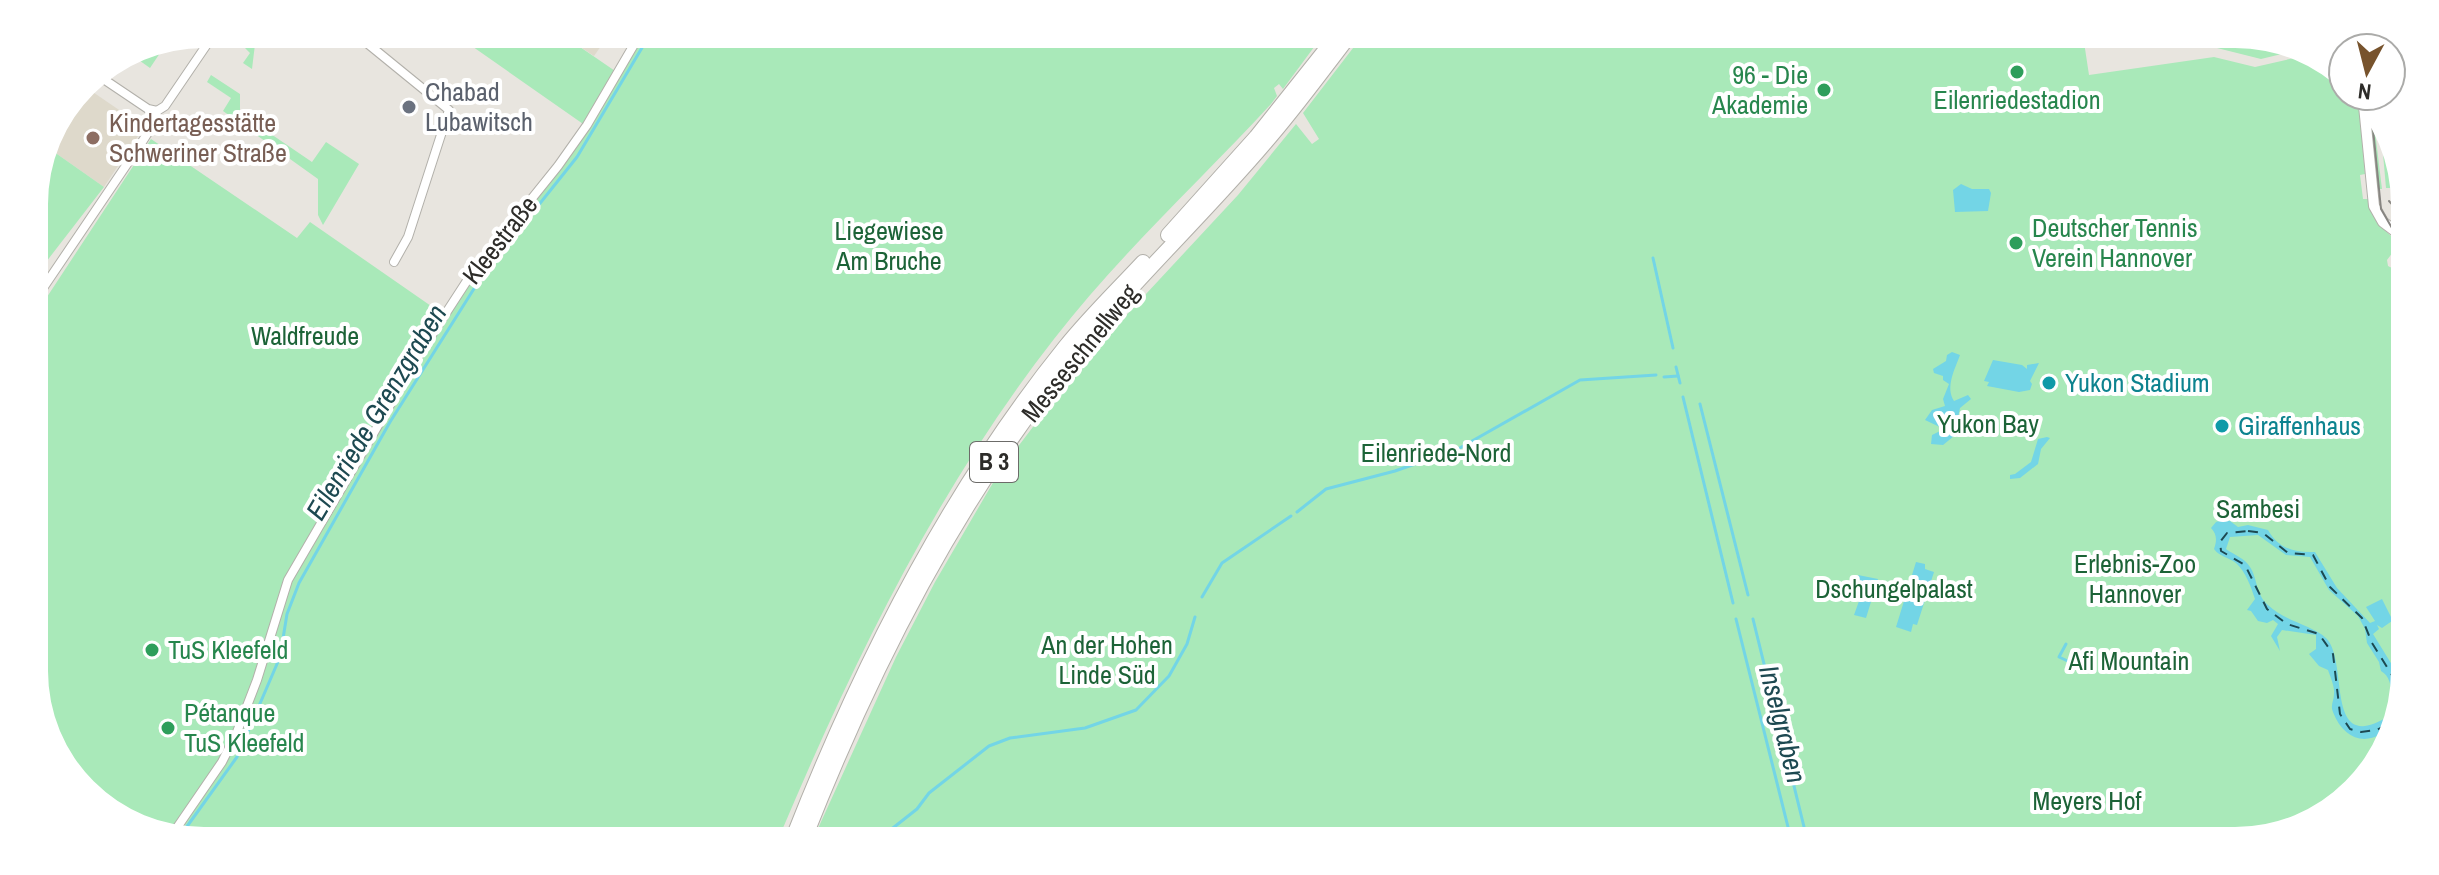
<svg xmlns="http://www.w3.org/2000/svg" width="2439" height="875" font-family="'Archivo Narrow',sans-serif">
	<style>
		.built { fill: #ded9cb }
		.green { fill: #a9e9b9 }
		.water { fill: #73d5e6; fill-rule: evenodd }
		.lines { fill: none; stroke-linecap: round; stroke-linejoin: round }
		.stream { stroke: #73d5e6; stroke-width: 3 }
		.ferry { stroke: #1d4951; stroke-width: 2; stroke-dasharray: 10 8; stroke-linecap: butt }
		.minor-casing { stroke: #b2b0aa; stroke-width: 10 }
		.tertiary-casing { stroke: #b2b0aa; stroke-width: 12 }
		.trunk-casing { stroke: #b2b0aa; stroke-width: 16 }
		.minor { stroke: #fff; stroke-width: 8 }
		.tertiary { stroke: #fff; stroke-width: 10 }
		.trunk { stroke: #fff; stroke-width: 14 }
		.tram { stroke: #878581; stroke-width: 2 }
		.leisure-dot { fill: #2e9e5b; stroke: #fff; stroke-width: 3 }
		.worship-dot { fill: #6b7280; stroke: #fff; stroke-width: 3 }
		.education-dot { fill: #8d6e63; stroke: #fff; stroke-width: 3 }
		.culture-dot { fill: #0f9aa8; stroke: #fff; stroke-width: 3 }
		.labels { text-anchor: middle; stroke-width: 8; stroke-linejoin: round; paint-order: stroke }
		.shield { fill: #fff; stroke: #6c6b69; stroke-width: 2 }
		.shield-label { font-size: 24px; font-weight: bold; fill: #2d2c29 }
		.leisure-label { font-size: 26px; fill: #27864d; stroke: #fff; text-anchor: start }
		.worship-label { font-size: 26px; fill: #5b616d; stroke: #fff; text-anchor: start }
		.education-label { font-size: 26px; fill: #785e54; stroke: #fff; text-anchor: start }
		.park-label { font-size: 26px; fill: #1c6337; stroke: #fff }
		.street-label { font-size: 26px; fill: #2d2c29; stroke: #fff }
		.culture-label { font-size: 26px; fill: #0d838f; stroke: #fff; text-anchor: start }
		.water-label { font-size: 28px; font-style: italic; fill: #1d4951; stroke: #fff }
	</style>
	<rect width="100%" height="100%" fill="#e8e5df"/>
	<g class="built">
		<polygon points="564,36 608,36 594,56"/>
		<polygon points="84,86 144,127 104,187 47,147 51,129"/>
	</g>
	<g class="green">
		<polygon points="236,34 256,36 252,69 243,63 250,53 245,48 247,44"/>
		<path d="M456 35 564 36 618 73 639 36 1320 39 1283 89 1279 84 1274 88 1277 96 1271 104C1199 182 1119 255 1054 339 937 489 854 660 780 835L150 832 76 783 37 704 34 192 47 147 104 187 36 275 41 306 151 139 297 238 310 222 444 315 586 126Z"/>
		<path d="M1360 39 2084 42 2089 75 2214 57 2255 67 2307 55 2343 79V96H2358L2365 174 2360 175 2363 199H2368C2372 218 2381 228 2396 240V248L2387 260 2388 266 2402 273 2401 337 2397 340 2400 352 2393 354 2397 370H2401L2396 725 2338 806 2246 841 815 835 896 657 935 582 1001 469 1080 365 1238 195 1296 124 1312 144 1319 139 1303 113Z"/>
		<polygon points="168,41 150,68 129,53 139,47"/>
		<polygon points="2193,42 2289,43 2299,50 2261,59"/>
		<polygon points="211,75 240,94 240,113 312,162 326,142 359,164 323,225 318,215 318,179 223,111 231,98 207,82"/>
		<polygon points="2367,101 2373,115 2382,189 2376,189"/>
		<polygon points="2381,131 2387,144 2391,188 2386,188"/>
	</g>
	<g class="water">
		<polygon points="1961,184 1972,189 1989,189 1991,193 1988,211 1955,212 1953,190"/>
		<path d="M1952 352 1960 355C1955 369 1945 387 1954 401L1968 395 1971 399 1960 408 1954 436 1943 445 1931 444 1932 435 1944 429 1925 420 1932 410 1945 406 1943 399 1949 384 1943 380V376L1934 373 1933 369 1946 361 1947 355Z"/>
		<polygon points="1993,360 2022,365 2027,369 2027,365 2039,363 2030,381 2032,384 2030,390 2019,392 1987,386 1989,382 1984,381"/>
		<polygon points="2047,437 2050,438 2041,449 2038,464 2020,478 2010,479 2010,475 2015,474 2031,462 2038,439"/>
		<path d="M2223 520 2230 521 2238 527 2248 525 2268 530C2278 548 2294 553 2315 552L2337 588 2370 623 2375 621 2366 607 2382 599 2391 617 2398 618V621H2392L2382 628 2377 625 2379 629 2373 634 2397 673 2395 721C2374 748 2345 744 2333 712 2330 705 2334 701 2334 694 2335 687 2330 676 2328 670L2319 666 2309 654 2316 649V635L2282 630 2277 637 2280 651 2271 636 2278 624 2273 620 2267 623 2258 621 2251 611 2247 610 2255 599C2251 587 2246 572 2236 563 2228 557 2220 557 2214 549 2217 541 2217 534 2211 528L2216 522ZM2258 535 2286 555 2310 557 2329 590 2358 616 2365 629 2367 643 2379 662 2381 671C2395 679 2392 702 2389 716 2323 757 2350 662 2326 638 2312 625 2286 622 2268 605 2256 595 2257 577 2250 567 2245 558 2234 555 2226 549L2230 537Z"/>
		<polygon points="1916,562 1925,564 1925,569 1934,572 1917,625 1913,624 1911,632 1896,627"/>
		<polygon points="1858,575 1878,579 1866,618 1854,615 1863,590"/>
	</g>
	<g class="lines">
		<g class="stream">
			<polyline points="1653,258 1673,348"/>
			<polyline points="1676,367 1680,383"/>
			<polyline points="1664,377 1678,376"/>
			<polyline points="1683,397 1733,603"/>
			<polyline points="1700,404 1748,595"/>
			<polyline points="1297,512 1326,489 1395,471 1458,449 1580,380 1656,375"/>
			<polyline points="1202,597 1222,563 1291,516"/>
			<polyline points="1736,619 1791,839"/>
			<polyline points="1753,619 1807,839"/>
			<polyline points="2066,644 2059,657 2072,663"/>
			<polyline points="183,832 237,757 280,657 287,614 299,583 390,422 482,276 577,157 649,36"/>
			<polyline points="884,835 917,809 929,793 989,746 1010,738 1085,728 1136,710 1169,676 1187,644 1195,617"/>
		</g>
		<polygon class="ferry" points="2248,531 2263,533 2288,553 2313,555 2330,587 2362,618 2372,643 2395,680 2393,715 2386,725 2377,730 2361,732 2350,729 2340,714 2333,654 2319,634 2287,624 2267,609 2245,565 2221,551 2220,542 2227,533"/>
		<g class="minor-casing">
			<g id="minor">
				<polyline points="357,35 449,110 408,237 394,262"/>
				<polyline points="96,74 148,109 157,111"/>
				<polyline points="35,300 142,142 154,123 157,111 165,106 214,34"/>
				<polyline points="174,832 222,762 237,732 257,680 288,580 422,350 472,273 558,166 587,125 639,36"/>
			</g>
		</g>
		<g class="tertiary-casing">
			<polyline id="tertiary" points="2363,96 2374,206 2383,222 2403,237"/>
		</g>
		<g class="trunk-casing">
			<g id="trunk">
				<polyline points="1168,235 1256,137 1334,39"/>
				<path d="M794 835C862 662 948 492 1065 347 1089 317 1117 290 1143 262"/>
				<path d="M806 835C874 663 958 499 1074 355 1133 281 1203 216 1265 143 1294 110 1320 74 1347 39"/>
			</g>
		</g>
		<use href="#minor" class="minor"/>
		<use href="#tertiary" class="tertiary"/>
		<use href="#trunk" class="trunk"/>
		<g class="tram">
			<polyline points="2371,109 2381,209 2403,247"/>
			<polyline points="2389,201 2403,216"/>
		</g>
	</g>
	<g class="leisure-dot">
		<circle cx="2017" cy="72" r="8"/>
		<circle cx="1824" cy="90" r="8"/>
		<circle cx="2016" cy="243" r="8"/>
		<circle cx="152" cy="650" r="8"/>
		<circle cx="168" cy="728" r="8"/>
	</g>
	<circle class="worship-dot" cx="409" cy="107" r="8"/>
	<circle class="education-dot" cx="93" cy="138" r="8"/>
	<g class="culture-dot">
		<circle cx="2049" cy="383" r="8"/>
		<circle cx="2222" cy="426" r="8"/>
	</g>
	<g class="labels">
		<rect class="shield" x="970" y="442" width="48" height="40" rx="6"/>
		<g class="shield-label">
			<text x="994" y="470">B 3</text>
		</g>
		<g class="leisure-label">
			<text x="1808" y="84" text-anchor="end">96 - Die<tspan x="1808" dy="30">Akademie</tspan></text>
			<text x="2017" y="109" text-anchor="middle">Eilenriedestadion</text>
			<text x="2032" y="237">Deutscher Tennis<tspan x="2032" dy="30">Verein Hannover</tspan></text>
			<text x="168" y="659">TuS Kleefeld</text>
			<text x="184" y="722">Pétanque<tspan x="184" dy="30">TuS Kleefeld</tspan></text>
		</g>
		<g class="worship-label">
			<text x="425" y="101">Chabad<tspan x="425" dy="30">Lubawitsch</tspan></text>
		</g>
		<g class="education-label">
			<text x="109" y="132">Kindertagesstätte<tspan x="109" dy="30">Schweriner Straße</tspan></text>
		</g>
		<g class="park-label">
			<text x="889" y="240">Liegewiese<tspan x="889" dy="30">Am Bruche</tspan></text>
			<text x="305" y="345">Waldfreude</text>
			<text x="1988" y="433">Yukon Bay</text>
			<text x="1436" y="462">Eilenriede-Nord</text>
			<text x="2258" y="518">Sambesi</text>
			<text x="2135" y="573">Erlebnis-Zoo<tspan x="2135" dy="30">Hannover</tspan></text>
			<text x="1894" y="598">Dschungelpalast</text>
			<text x="1107" y="654">An der Hohen<tspan x="1107" dy="30">Linde Süd</tspan></text>
			<text x="2129" y="670">Afi Mountain</text>
			<text x="2087" y="810">Meyers Hof</text>
		</g>
		<g class="street-label">
			<text transform="translate(500 240) rotate(-52)" y="9">Kleestraße</text>
			<text transform="translate(1080 353) rotate(-51)" y="9">Messeschnellweg</text>
		</g>
		<g class="culture-label">
			<text x="2065" y="392">Yukon Stadium</text>
			<text x="2238" y="435">Giraffenhaus</text>
		</g>
		<g class="water-label">
			<text transform="translate(376 412) rotate(-59)" y="10">Eilenriede Grenzgraben</text>
			<text transform="translate(1783 724) rotate(76)" y="10">Inselgraben</text>
		</g>
	</g>
	<path d="M0 0H2439V875H0ZM204 48H2235A156 156 0 0 1 2391 204V671A156 156 0 0 1 2235 827H204A156 156 0 0 1 48 671V204A156 156 0 0 1 204 48Z" fill="#fff" fill-rule="evenodd"/>
	<g transform="translate(2367 72) rotate(187)"><circle r="38" fill="#ffffff" stroke="#ababa9" stroke-width="2"/>
	<path d="M0-6L14 30L0 20L-14 30Z" fill="#77532d"/>
	<text y="-12" font-size="22" font-weight="bold" text-anchor="middle" fill="#2d2c29">N</text>
	</g>
</svg>
